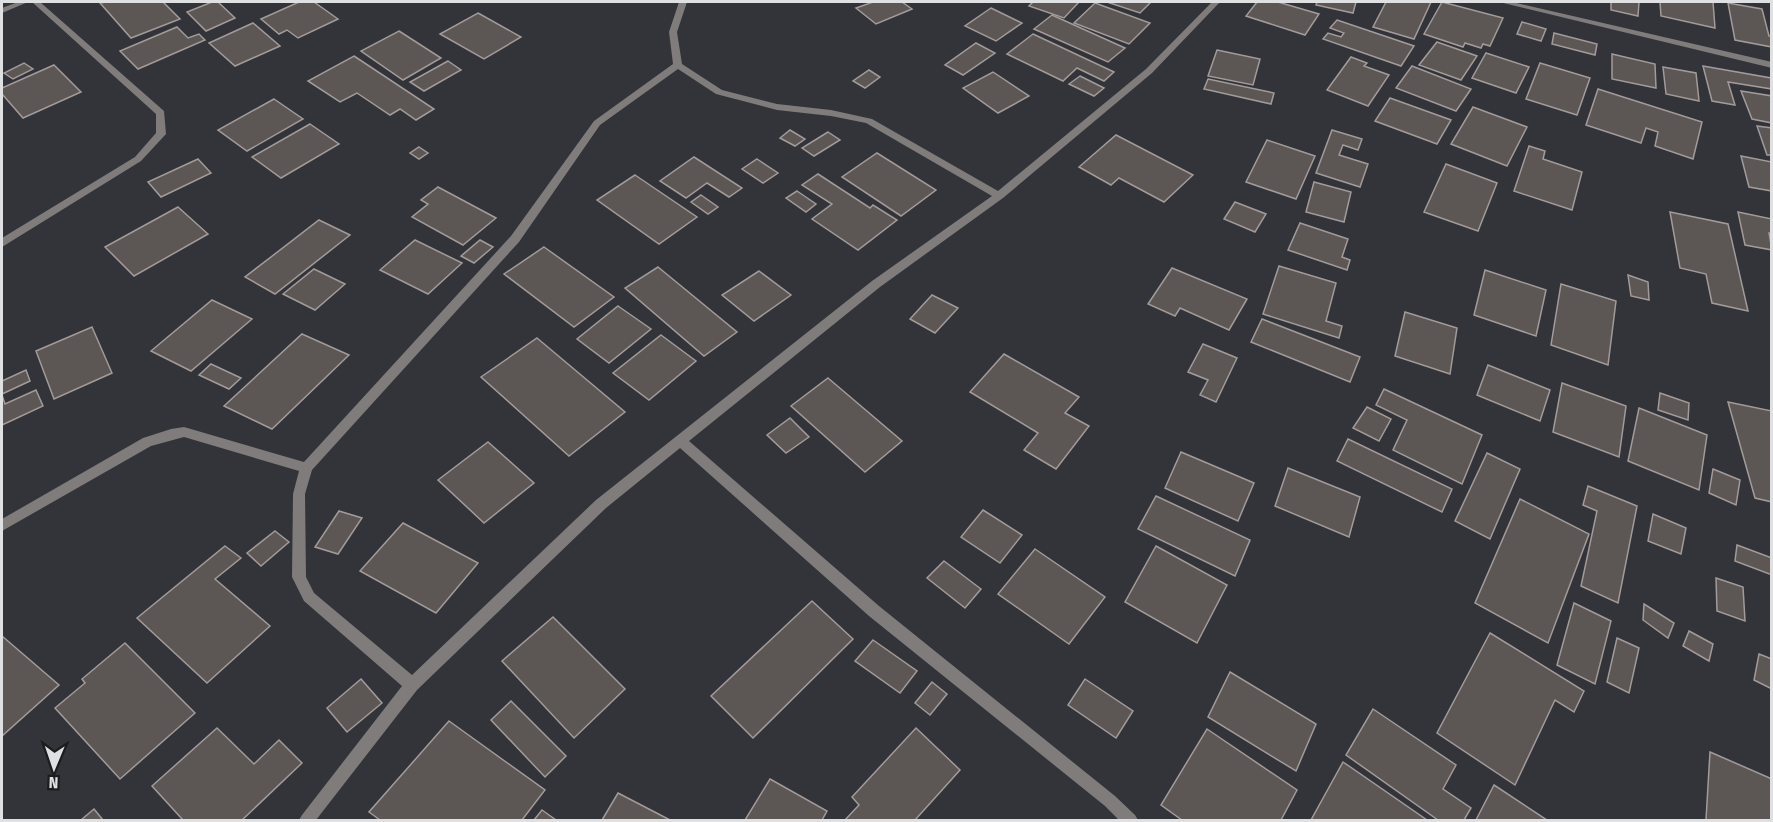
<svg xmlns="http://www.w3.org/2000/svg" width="1773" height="822" font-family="'Fira Sans Condensed',sans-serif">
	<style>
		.building { fill: #5c5654; stroke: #a39b9a; stroke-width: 1.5 }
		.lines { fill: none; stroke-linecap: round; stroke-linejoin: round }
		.street { fill: #7f7c7b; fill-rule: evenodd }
	</style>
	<rect width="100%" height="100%" fill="#323439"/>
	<g class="building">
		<polygon points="106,2 163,2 180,19 131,38 100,3"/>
		<polygon points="212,2 218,2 235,18 206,31 187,12"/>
		<polygon points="299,2 314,2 338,19 298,38 287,30 279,34 261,19"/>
		<polygon points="873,2 902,2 912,9 876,24 856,8"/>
		<polygon points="1033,2 1079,2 1064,18 1029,6"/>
		<polygon points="1107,2 1151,2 1140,13"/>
		<polygon points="1257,2 1278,2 1319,14 1305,35 1246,16"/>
		<polygon points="1317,2 1356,2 1353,13 1316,5"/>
		<polygon points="1386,2 1431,2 1414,39 1373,27"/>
		<polygon points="1442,2 1503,18 1490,46 1483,44 1481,48 1465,43 1463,47 1424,34"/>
		<polygon points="1611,2 1639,2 1638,16 1611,10"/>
		<polygon points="1660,2 1713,2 1715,28 1661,16"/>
		<polygon points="1095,3 1150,23 1129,44 1074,23"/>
		<polygon points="1728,3 1762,9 1769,36 1772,36 1772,47 1735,40"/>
		<polygon points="991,8 1022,23 996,41 965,26"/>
		<polygon points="478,13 521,37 484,59 440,34"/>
		<polygon points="1052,15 1125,48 1108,62 1034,29"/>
		<polygon points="1337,20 1414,46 1401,66 1323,39 1328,33 1341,37 1344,33 1330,28"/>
		<polygon points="1522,22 1546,29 1541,41 1517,34"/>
		<polygon points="253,23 280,46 235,66 209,43"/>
		<polygon points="177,27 188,38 199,34 205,40 138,69 120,51"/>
		<polygon points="399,31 441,58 403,80 361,51"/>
		<polygon points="1554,33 1597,44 1595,55 1552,44"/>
		<polygon points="1033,34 1114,72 1104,81 1077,68 1063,81 1007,54"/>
		<polygon points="1437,42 1477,56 1461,80 1419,65"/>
		<polygon points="976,43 995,53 963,75 945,65"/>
		<polygon points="1217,50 1260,59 1253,85 1208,76"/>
		<polygon points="1486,53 1529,67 1516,93 1472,78"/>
		<polygon points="1612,54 1655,64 1656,88 1612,79"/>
		<polygon points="354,56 434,109 416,120 400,109 390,115 357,93 340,102 308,81"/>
		<polygon points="1351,57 1367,63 1364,66 1389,75 1368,106 1327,90"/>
		<polygon points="448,61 461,70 424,91 410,82"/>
		<polygon points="24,63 33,69 13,79 4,73"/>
		<polygon points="1540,63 1590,78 1577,115 1526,99"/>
		<polygon points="54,65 81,92 23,118 2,94 2,88"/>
		<polygon points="1412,66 1471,89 1456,111 1396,88"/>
		<polygon points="1703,66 1771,78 1772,89 1728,82 1735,105 1712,101"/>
		<polygon points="1663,67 1696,73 1699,101 1666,94"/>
		<polygon points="869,70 880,77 865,88 853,81"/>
		<polygon points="993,72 1029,96 998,113 963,88"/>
		<polygon points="1080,76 1104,88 1094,96 1069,84"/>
		<polygon points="1208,79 1274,93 1271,104 1204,89"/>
		<polygon points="1598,89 1702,122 1693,159 1655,146 1658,132 1646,128 1641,143 1586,125"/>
		<polygon points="1741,91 1772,96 1772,123 1752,119"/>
		<polygon points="1390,98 1451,120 1437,144 1375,121"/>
		<polygon points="274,99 303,119 247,151 218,130"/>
		<polygon points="1473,107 1527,127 1507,166 1451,144"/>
		<polygon points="310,124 339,144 281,178 252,157"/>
		<polygon points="1757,126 1772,128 1772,155 1767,155"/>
		<polygon points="790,130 805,139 795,146 780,138"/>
		<polygon points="1332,130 1362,139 1358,150 1343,145 1339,155 1368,164 1360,187 1316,173"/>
		<polygon points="828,132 840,140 814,156 802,148"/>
		<polygon points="1116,135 1193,175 1164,202 1119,178 1111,185 1079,167"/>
		<polygon points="1267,140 1315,156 1296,199 1246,182"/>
		<polygon points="1529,146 1545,151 1543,159 1582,172 1572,210 1514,191"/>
		<polygon points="419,147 428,153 419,159 410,153"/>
		<polygon points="877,153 936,190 901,216 842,177"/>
		<polygon points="1741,156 1772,162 1772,191 1749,187"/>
		<polygon points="694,157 742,188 729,197 707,183 686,198 660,181"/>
		<polygon points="198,159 211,173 161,197 148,182"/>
		<polygon points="757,159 778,173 763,183 742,169"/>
		<polygon points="1446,164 1497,183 1478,231 1424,212"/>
		<polygon points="818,174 870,208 873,205 897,220 858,250 812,219 832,204 802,185"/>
		<polygon points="635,175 697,217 659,244 597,200"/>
		<polygon points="1314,182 1351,192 1344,222 1306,212"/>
		<polygon points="438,187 496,218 463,245 412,217 428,204 421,200"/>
		<polygon points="797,191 816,204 806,212 786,198"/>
		<polygon points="701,195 718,207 708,214 691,202"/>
		<polygon points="1235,202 1266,214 1255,232 1224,219"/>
		<polygon points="178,207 208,234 134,276 105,247"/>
		<polygon points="1670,212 1728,224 1748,311 1712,303 1706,274 1680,268"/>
		<polygon points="1738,212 1772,219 1772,233 1769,233 1772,250 1745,245"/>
		<polygon points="319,220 350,235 275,294 245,277"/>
		<polygon points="1300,223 1348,239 1342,257 1350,260 1347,270 1288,250"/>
		<polygon points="415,240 462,263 428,294 380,270"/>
		<polygon points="480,240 493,247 474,263 461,256"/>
		<polygon points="544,247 614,297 574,327 504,274"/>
		<polygon points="1279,266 1336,283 1326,321 1342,326 1339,338 1263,314"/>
		<polygon points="658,267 737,332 704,356 625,288"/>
		<polygon points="1172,268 1247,299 1229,330 1180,308 1175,316 1148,304"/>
		<polygon points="314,269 345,284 315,310 283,294"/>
		<polygon points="1485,270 1546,290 1536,336 1474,315"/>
		<polygon points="759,271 791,295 754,321 722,295"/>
		<polygon points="1628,275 1648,282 1649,300 1631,296"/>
		<polygon points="1561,284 1616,301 1608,365 1551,345"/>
		<polygon points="932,295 958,308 935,333 910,319"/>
		<polygon points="212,300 252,319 191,371 151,351"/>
		<polygon points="618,306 651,329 609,363 577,339"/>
		<polygon points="1405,312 1457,328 1450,374 1395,356"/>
		<polygon points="1262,319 1360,357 1350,382 1251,342"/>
		<polygon points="92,327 112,373 54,399 36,351"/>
		<polygon points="302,334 349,355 272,429 224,406"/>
		<polygon points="661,335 696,361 649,400 613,373"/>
		<polygon points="537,338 625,412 569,456 481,377"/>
		<polygon points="1203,344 1237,358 1216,402 1200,395 1208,380 1188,372"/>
		<polygon points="1004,354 1079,397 1065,413 1089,426 1056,469 1024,450 1038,433 970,392"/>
		<polygon points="211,364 241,378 229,389 199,375"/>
		<polygon points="1488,365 1550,390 1540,421 1477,395"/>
		<polygon points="26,370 30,381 2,394 2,381"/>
		<polygon points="828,378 902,441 865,472 791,406"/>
		<polygon points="1562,383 1626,406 1619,457 1553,432"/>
		<polygon points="1384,389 1482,435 1462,484 1393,450 1407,420 1376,405"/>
		<polygon points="36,390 43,406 2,425 2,395 5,404"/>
		<polygon points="1660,393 1689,403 1688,420 1658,410"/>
		<polygon points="1728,402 1772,411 1772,502 1755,498"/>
		<polygon points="1367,407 1391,419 1379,441 1353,428"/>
		<polygon points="1639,408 1707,435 1699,490 1628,461"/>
		<polygon points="790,418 809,437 786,453 767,435"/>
		<polygon points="1348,439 1452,489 1442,512 1337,461"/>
		<polygon points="488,442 534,483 484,523 438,480"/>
		<polygon points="1181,452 1254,483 1238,521 1165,488"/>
		<polygon points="1487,453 1520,469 1490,539 1455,521"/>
		<polygon points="1288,468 1360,497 1349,537 1275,506"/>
		<polygon points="1713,469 1740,480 1736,505 1709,493"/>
		<polygon points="1588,486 1637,506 1618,603 1581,586 1597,511 1583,505"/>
		<polygon points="1156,496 1250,540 1235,576 1138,529"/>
		<polygon points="1520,499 1589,534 1548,643 1475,603"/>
		<polygon points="983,510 1022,535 1000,563 961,537"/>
		<polygon points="339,511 362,518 338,554 315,547"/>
		<polygon points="1653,514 1686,528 1681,554 1648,541"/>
		<polygon points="403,523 478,563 436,613 360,571"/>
		<polygon points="275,531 289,542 261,566 247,553"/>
		<polygon points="1737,545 1772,558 1772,575 1735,561"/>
		<polygon points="225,546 241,558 215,579 270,626 207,683 137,618"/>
		<polygon points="1156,546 1227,585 1197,643 1125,602"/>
		<polygon points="1035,549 1105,597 1069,644 998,594"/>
		<polygon points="944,561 981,589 965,608 927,578"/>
		<polygon points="1716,578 1743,587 1745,621 1717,611"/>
		<polygon points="812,601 853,639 753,738 711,696"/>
		<polygon points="1574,603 1611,621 1595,684 1557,665"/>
		<polygon points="1644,604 1674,623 1668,638 1643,620"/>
		<polygon points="553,617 625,689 574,738 502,661"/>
		<polygon points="1689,631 1713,644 1709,661 1683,646"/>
		<polygon points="1490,633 1584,691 1574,712 1555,700 1515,785 1437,733"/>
		<polygon points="2,636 59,685 2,736"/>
		<polygon points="1617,638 1639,648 1629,693 1607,682"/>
		<polygon points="873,640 917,671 900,693 855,661"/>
		<polygon points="125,643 195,713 120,779 55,708 85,683 82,679"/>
		<polygon points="1759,654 1772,659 1772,689 1754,680"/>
		<polygon points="1230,672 1316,724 1296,771 1208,717"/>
		<polygon points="361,679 382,703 347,732 327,708"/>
		<polygon points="1085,679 1133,711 1116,738 1068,705"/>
		<polygon points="932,682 947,694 930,715 915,703"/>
		<polygon points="511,701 566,756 545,777 491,720"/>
		<polygon points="1373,709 1456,765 1443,789 1471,808 1464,820 1438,820 1346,755"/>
		<polygon points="449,721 545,790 522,820 380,820 369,812"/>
		<polygon points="217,728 254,764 279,740 302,763 242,820 183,820 152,786"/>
		<polygon points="916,728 960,770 915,820 845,820 859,805 852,797"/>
		<polygon points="1207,729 1297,790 1281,820 1182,820 1161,805"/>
		<polygon points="1710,752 1772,779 1772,820 1706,820"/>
		<polygon points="1343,762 1427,820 1311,820"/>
		<polygon points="770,779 827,811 822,820 745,820"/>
		<polygon points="1494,785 1547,820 1476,820"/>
		<polygon points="618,793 670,820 602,820"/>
		<polygon points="94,809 103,820 81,820"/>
		<polygon points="542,810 556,820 534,820"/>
	</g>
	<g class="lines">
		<g class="street">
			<polygon points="18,2 28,2 2,13 2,8"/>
			<polygon points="32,2 40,2 164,111 166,134 141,161 2,247 2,238 135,157 156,133 156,114"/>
			<path d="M679 2H687L677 32 682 64 722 90 777 104 831 110 872 119 998 191 1146 69 1212 2H1220L1152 73 1003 198 880 287 689 441 879 606 1115 796 1135 815 1138 820H1119L1105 806 869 616 680 448 606 508 417 690 316 820H299L302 815 402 686 304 601 292 577 293 494 299 471 184 437 151 446 2 531V519L143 438 171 429 184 427 304 462 511 236 594 121 673 64 669 32ZM678 69 716 94 777 110 831 116 866 123 992 196 872 281 596 500 412 675 314 593 306 577 305 494 312 470 519 242 600 125Z"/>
			<polygon points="1499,2 1512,2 1772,62 1772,68"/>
		</g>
	</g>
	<rect width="1773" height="822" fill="none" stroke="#dee0e2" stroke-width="6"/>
	<g transform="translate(54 768) rotate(182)" stroke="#1b1c1e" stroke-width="4.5" paint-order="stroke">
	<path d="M0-4.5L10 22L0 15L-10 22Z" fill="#dee0e2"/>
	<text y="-9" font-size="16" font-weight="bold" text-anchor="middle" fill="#dee0e2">N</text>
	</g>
</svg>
